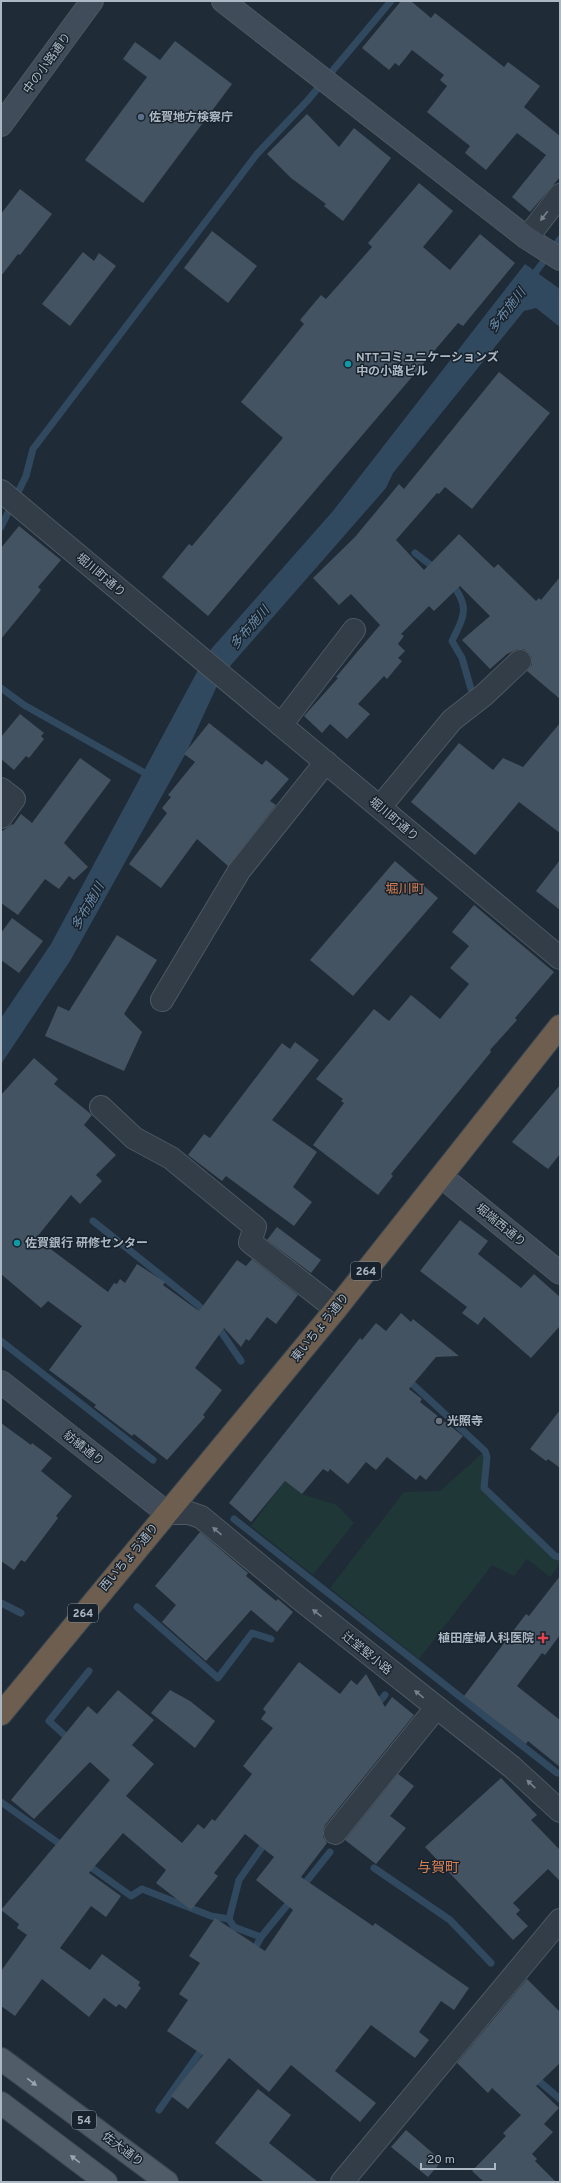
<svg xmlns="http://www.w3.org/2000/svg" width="561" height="2183" font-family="Overpass,'Noto Sans JP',sans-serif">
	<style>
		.green { fill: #203738 }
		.water { fill: #31495f }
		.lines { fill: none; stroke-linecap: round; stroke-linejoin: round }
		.stream { stroke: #31495f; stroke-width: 7 }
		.building { fill: #445361 }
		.street-casing { stroke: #4d5862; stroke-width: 24 }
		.secondary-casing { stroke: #4d5862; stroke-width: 24 }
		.primary-casing { stroke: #3c4651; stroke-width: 24 }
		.highway-casing { stroke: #3d4852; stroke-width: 24 }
		.street { stroke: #323d47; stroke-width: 22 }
		.secondary { stroke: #404c5a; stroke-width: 22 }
		.primary { stroke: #505c68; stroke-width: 22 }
		.highway { stroke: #6e5e4f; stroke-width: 22 }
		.oneway { fill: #75818c }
		.oneway2 { fill: #9aa6b2 }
		.service-dot { fill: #5c6f8a; stroke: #18222c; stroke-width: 1.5 }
		.culture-dot { fill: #0f9aa8; stroke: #18222c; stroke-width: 1.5 }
		.worship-dot { fill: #6b7280; stroke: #18222c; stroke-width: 1.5 }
		.health-dot { fill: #e0444e; stroke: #18222c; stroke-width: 1.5 }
		.labels { text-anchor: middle; stroke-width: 3; stroke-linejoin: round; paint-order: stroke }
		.shield { fill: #18222c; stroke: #808b96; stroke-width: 1 }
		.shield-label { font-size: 11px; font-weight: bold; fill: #acb8c4 }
		.street-label { font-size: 12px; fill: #acb8c4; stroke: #18222c }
		.poi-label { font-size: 12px; font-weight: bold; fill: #acb8c4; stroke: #18222c; text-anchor: start }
		.water-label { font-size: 13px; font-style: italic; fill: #6b8caa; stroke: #18222c }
		.neighbourhood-label { font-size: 13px; fill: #d68055; stroke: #18222c }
		.quarter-label { font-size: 14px; fill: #d68055; stroke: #18222c }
	</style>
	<rect width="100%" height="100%" fill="#1f2b37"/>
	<g class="green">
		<polygon points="487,1449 489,1455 486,1487 556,1554 560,1564 550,1577 527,1559 514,1576 492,1565 419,1659 330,1588 404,1492 440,1491"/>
		<polygon points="285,1481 302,1494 337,1505 354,1523 313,1575 251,1526"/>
	</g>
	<polygon class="water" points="525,264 560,289 560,327 536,308 524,311 393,473 386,488 231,665 216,688 187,751 70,961 1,1064 1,1018 51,944 198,670 212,648 333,511"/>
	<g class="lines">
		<g class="stream">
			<polyline points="532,277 560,239"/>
			<polyline points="1,527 26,476 33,449 257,154 308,100 391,1"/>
			<polyline points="415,553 437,570"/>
			<path d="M451 582C470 608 465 614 452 641L462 658 471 689"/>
			<polyline points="1,688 24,705 152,777"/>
			<polyline points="93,1221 198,1305 207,1315"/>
			<polyline points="216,1324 241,1361"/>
			<polyline points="1,1341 153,1460"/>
			<polyline points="407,1379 485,1451 487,1457 484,1488 555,1556 560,1557"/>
			<polyline points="234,1519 557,1773 560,1773"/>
			<polyline points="1,1603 21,1613"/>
			<polyline points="137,1607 218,1678 252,1633 271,1639"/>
			<polyline points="375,1707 385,1695"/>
			<polyline points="70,1740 49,1721 89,1671"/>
			<polyline points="1,1802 64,1847"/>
			<polyline points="85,1863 131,1896 142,1889 211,1916 229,1919"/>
			<polyline points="374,1868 450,1920 491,1963"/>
			<polyline points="302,1887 330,1852"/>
			<polyline points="261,1937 234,1927 229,1919 239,1880 267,1840"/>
			<polyline points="253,1952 261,1937 293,1898"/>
			<polyline points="533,2076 560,2099"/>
			<polyline points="159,2110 205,2045"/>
		</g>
	</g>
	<g class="building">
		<polygon points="401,1 411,1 431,18 435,13 504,67 508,62 540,86 524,107 560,136 560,177 530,212 512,197 546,155 517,133 486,170 465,153 470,146 427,112 447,86 440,80 444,75 412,50 399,66 395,63 389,70 362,48"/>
		<polygon points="175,41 232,84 143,203 85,160 147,77 123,59 135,42 160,60"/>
		<polygon points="307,114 339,147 354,128 391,158 343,221 324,206 326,204 291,178 267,154"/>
		<polygon points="419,183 453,211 423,247 450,270 480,234 515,263 463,326 458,323 208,616 162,577 189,544 192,546 283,438 241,402 304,324 300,320 321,295 326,299 372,247 368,243"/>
		<polygon points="20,189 52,214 20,255 18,254 1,276 1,214"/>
		<polygon points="212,231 257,266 228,303 184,268"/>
		<polygon points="83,252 94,261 99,253 116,266 70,326 42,304"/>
		<polygon points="499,372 550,413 472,509 445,487 439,494 437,493 396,540 424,570 459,534 494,568 498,564 536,601 539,598 541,600 560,577 560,699 527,671 532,665 532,658 529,653 524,649 517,649 507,654 490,669 462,640 490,616 460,586 434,611 429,606 401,634 404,636 398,644 405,651 398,658 402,661 387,679 384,676 358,704 370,714 347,739 330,724 322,733 304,716 338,678 336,677 380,625 351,594 339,605 313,578 355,537 399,484 404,489"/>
		<polygon points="19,526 61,560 38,587 41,590 1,639 1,548"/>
		<polygon points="20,714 44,733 41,736 44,739 29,758 26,756 14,770 1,759 1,737"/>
		<polygon points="209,723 262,765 266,760 289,779 270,801 276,805 228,866 197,839 161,888 129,864 167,813 162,808 171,797 168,795 195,762 184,754"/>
		<polygon points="560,723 560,833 519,802 475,855 411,802 459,743 493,770 503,758 523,767"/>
		<polygon points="80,758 111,780 64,843 88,867 74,880 69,876 59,889 45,879 18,915 1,903 1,832 12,824 13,825 21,814 32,823"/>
		<polygon points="560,860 560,910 536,891"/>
		<polygon points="395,861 438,898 353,996 310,960"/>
		<polygon points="474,905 554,972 515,1018 517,1020 490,1050 491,1052 391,1174 393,1176 378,1195 313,1145 344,1103 341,1101 343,1099 316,1079 374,1009 389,1021 411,995 440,1019 469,984 450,968 469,946 452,932"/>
		<polygon points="12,918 43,941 19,973 1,960 1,933"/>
		<polygon points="117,935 157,960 124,1014 142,1032 124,1071 45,1036 58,1006 69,1011"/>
		<polygon points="295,1042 319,1060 272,1120 317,1152 293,1187 312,1202 294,1226 226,1176 222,1181 188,1155 204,1134 210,1138 282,1043 290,1049"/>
		<polygon points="34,1058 58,1079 54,1084 92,1115 84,1125 116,1155 96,1175 102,1181 80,1204 71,1195 36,1238 108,1292 114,1283 117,1284 120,1279 125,1283 137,1264 165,1282 163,1285 199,1311 237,1260 246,1266 252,1259 298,1295 276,1324 267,1317 249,1341 246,1339 241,1347 224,1328 195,1368 222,1390 203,1415 205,1417 167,1460 134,1434 132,1436 94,1407 96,1405 49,1370 82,1326 48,1301 41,1308 1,1274 1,1095"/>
		<polygon points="560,1085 560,1154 548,1169 512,1142"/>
		<polygon points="460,1220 488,1241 478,1254 521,1288 534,1274 560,1297 560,1326 531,1358 484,1317 478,1325 462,1313 467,1307 420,1271"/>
		<polygon points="277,1227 321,1260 311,1273 267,1240"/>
		<polygon points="401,1313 411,1322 413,1319 459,1356 436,1357 409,1389 422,1399 420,1402 463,1436 426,1480 420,1475 416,1480 387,1457 376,1470 366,1462 348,1484 330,1469 328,1472 323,1469 302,1494 285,1481 251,1522 229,1503 360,1338 362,1340 376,1323 386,1331"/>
		<polygon points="560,1410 560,1468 548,1459 546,1461 530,1449"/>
		<polygon points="1,1423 31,1445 32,1443 52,1458 41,1471 72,1496 56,1516 58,1518 25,1562 21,1560 14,1570 1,1561"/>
		<polygon points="200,1532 248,1573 246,1576 276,1601 278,1599 293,1612 277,1632 251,1610 206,1661 162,1622 176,1605 155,1586"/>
		<polygon points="560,1576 560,1635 545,1655 542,1653 517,1686 560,1720 560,1767 528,1741 526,1744 464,1696 526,1614 529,1616"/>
		<polygon points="299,1662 340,1694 351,1680 357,1685 366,1674 385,1707 392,1697 414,1715 325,1825 323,1831 323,1837 327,1843 301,1877 373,1926 375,1923 469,1988 454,2010 441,2001 419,2032 429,2040 415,2058 371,2025 335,2071 376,2103 360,2122 291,2065 269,2092 229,2058 188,2109 171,2096 203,2055 167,2031 188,2000 179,1994 200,1963 189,1956 215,1918 265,1951 293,1910 256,1880 274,1857 245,1834 214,1873 218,1876 191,1910 156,1883 166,1870 123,1833 89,1873 121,1896 106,1917 91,1906 60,1948 90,1970 102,1954 140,1982 138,1985 141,1988 126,2009 119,2004 116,2007 104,1998 89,2017 42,1979 15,2016 1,2006 1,1971 27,1935 17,1928 19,1924 1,1910 110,1780 90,1762 34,1819 11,1800 88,1706 97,1714 118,1690 154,1720 132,1745 154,1764 126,1796 182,1843 198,1824 204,1829 212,1819 215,1821 252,1774 243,1766 273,1728 261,1719 266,1712 263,1709"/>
		<polygon points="170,1690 190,1701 215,1721 195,1748 151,1713"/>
		<polygon points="398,1774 414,1786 390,1816 406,1828 376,1864 345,1840"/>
		<polygon points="501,1778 537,1815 531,1820 560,1850 560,1881 548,1869 513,1903 520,1910 516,1914 528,1926 513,1940 425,1847"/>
		<polygon points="527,1979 560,2012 560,2063 536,2086 559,2108 544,2124 553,2132 532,2154 537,2159 535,2161 556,2182 484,2182 472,2171 506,2136 503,2133 521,2115 492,2088 488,2093 457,2063"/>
		<polygon points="258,2089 291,2115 269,2143 318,2182 264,2182 215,2143"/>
		<polygon points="406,2130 442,2161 428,2177 391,2147"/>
	</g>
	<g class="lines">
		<g class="street-casing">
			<g id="street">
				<polyline points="527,238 560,195"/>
				<polyline points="1,491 560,958"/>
				<polyline points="281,725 354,630"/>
				<polyline points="1,789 14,799 1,817"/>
				<polyline points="380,807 452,720 484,695 520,661"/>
				<polyline points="162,1000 239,871 326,762"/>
				<polyline points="101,1107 134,1138 171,1158 255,1227 250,1242 336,1309"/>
				<polyline points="167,1513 189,1513 201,1517 300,1599 512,1767 560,1811"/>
				<polyline points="335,1833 436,1708"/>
				<polyline points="342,2182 560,1920"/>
			</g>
		</g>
		<g class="secondary-casing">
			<g id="secondary">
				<polyline points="223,1 527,238 560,259"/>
				<polyline points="1,125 92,1"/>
				<polyline points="442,1177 560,1273"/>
				<polyline points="1,1382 167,1513"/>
			</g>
		</g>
		<g class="primary-casing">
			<g id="primary">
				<polyline points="1,2059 167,2182"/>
				<polyline points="1,2103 106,2182"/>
			</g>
		</g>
		<g class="highway-casing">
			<polyline id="highway" points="1,1714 336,1309 560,1026"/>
		</g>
		<use href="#street" class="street"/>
		<use href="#secondary" class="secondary"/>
		<use href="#primary" class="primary"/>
		<use href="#highway" class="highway"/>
	</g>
	<defs><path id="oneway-solid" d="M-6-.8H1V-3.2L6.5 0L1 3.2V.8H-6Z"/></defs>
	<g class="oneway">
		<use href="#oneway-solid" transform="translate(544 216) rotate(127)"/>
		<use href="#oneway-solid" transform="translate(217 1531) rotate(-140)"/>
		<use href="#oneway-solid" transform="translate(317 1613) rotate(-142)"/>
		<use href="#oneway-solid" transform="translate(419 1694) rotate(-141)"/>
		<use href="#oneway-solid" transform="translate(531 1784) rotate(-137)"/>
	</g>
	<g class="oneway2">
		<use href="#oneway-solid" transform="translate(32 2082) rotate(37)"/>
		<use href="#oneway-solid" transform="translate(75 2159) rotate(-143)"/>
	</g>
	<circle class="service-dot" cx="141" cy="117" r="4"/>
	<g class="culture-dot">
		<circle cx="348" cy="364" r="4"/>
		<circle cx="17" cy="1243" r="4"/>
	</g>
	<circle class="worship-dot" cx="439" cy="1421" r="4"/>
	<path class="health-dot" d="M541 1632h4v4h4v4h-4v4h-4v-4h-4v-4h4z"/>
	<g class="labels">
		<g class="shield">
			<rect x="351" y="1262" width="30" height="18" rx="3"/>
			<rect x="68" y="1604" width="30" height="18" rx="3"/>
			<rect x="72" y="2111" width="24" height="18" rx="3"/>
		</g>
		<g class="shield-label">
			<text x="366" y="1275">264</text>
			<text x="83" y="1617">264</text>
			<text x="84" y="2124">54</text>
		</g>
		<g class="street-label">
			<text transform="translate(47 63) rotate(-54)" y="4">中の小路通り</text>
			<text transform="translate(101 575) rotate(40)" y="4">堀川町通り</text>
			<text transform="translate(394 819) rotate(40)" y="4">堀川町通り</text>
			<text transform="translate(501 1225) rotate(39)" y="4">堀端西通り</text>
			<text transform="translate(320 1327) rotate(-51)" y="4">東いちょう通り</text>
			<text transform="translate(84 1448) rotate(38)" y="4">紡績通り</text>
			<text transform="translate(129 1557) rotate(-50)" y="4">西いちょう通り</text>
			<text transform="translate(367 1653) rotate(39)" y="4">辻堂竪小路</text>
			<text transform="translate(123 2149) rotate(37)" y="4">佐大通り</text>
		</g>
		<g class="poi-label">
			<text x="149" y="121">佐賀地方検察庁</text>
			<text x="356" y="361">NTTコミュニケーションズ<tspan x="356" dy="14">中の小路ビル</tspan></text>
			<text x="25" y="1247">佐賀銀行 研修センター</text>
			<text x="447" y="1425">光照寺</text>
			<text x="534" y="1642" text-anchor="end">植田産婦人科医院</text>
		</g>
		<g class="water-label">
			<text transform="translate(506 310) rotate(-52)" y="5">多布施川</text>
			<text transform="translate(249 627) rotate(-49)" y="5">多布施川</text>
			<text transform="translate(87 906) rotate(-60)" y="5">多布施川</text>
		</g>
		<g class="neighbourhood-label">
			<text x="405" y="893">堀川町</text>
		</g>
		<g class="quarter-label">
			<text x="438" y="1872">与賀町</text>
		</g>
	</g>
	<rect width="561" height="2183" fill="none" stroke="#acb8c4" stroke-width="4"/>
	<path d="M421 2163v6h74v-6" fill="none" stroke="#acb8c4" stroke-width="2"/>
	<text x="427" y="2163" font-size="12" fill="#acb8c4" stroke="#18222c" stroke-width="3" paint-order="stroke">20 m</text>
</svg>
